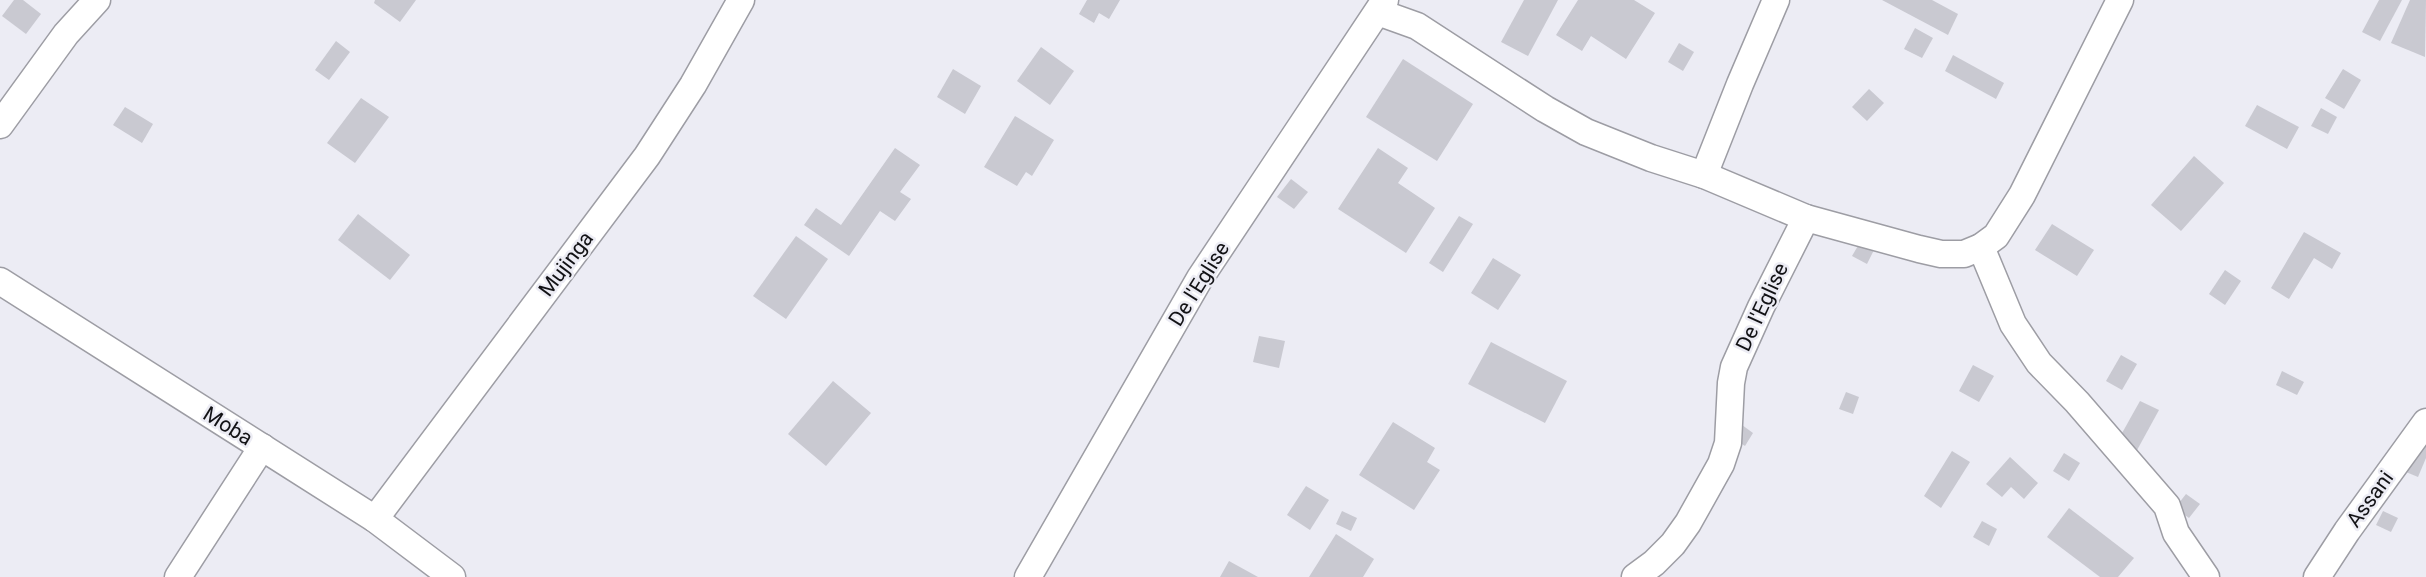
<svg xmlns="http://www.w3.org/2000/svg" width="2426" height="577" font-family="Roboto,sans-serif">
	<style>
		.building { fill: #c9c9d1 }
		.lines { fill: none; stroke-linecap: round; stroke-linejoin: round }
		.street-casing { stroke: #9d9da4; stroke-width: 29 }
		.street { stroke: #fff; stroke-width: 26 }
		.labels { text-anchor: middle; stroke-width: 5; stroke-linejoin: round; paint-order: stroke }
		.street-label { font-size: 21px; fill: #121215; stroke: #ececf4 }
	</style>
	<rect width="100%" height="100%" fill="#ececf4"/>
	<g class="building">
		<polygon points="14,0 23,0 41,14 26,34 2,16"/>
		<polygon points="375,0 416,0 400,22 374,3"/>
		<polygon points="1087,0 1120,0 1109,19 1099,13 1094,23 1079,14"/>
		<polygon points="1524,0 1558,0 1528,56 1501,42"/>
		<polygon points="1578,0 1634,0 1655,13 1626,59 1591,36 1582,51 1556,35"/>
		<polygon points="1882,0 1932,0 1958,14 1948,35"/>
		<polygon points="2379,0 2402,0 2380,41 2362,32"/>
		<polygon points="2410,0 2426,0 2425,57 2391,43"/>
		<polygon points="1915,28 1933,38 1922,58 1904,49"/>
		<polygon points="336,41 350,52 329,80 315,70"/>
		<polygon points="1679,43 1694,52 1683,71 1668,62"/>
		<polygon points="1041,47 1074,71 1050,105 1017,81"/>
		<polygon points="1953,55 2004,83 1996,99 1945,71"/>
		<polygon points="1403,59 1473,104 1437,161 1366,117"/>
		<polygon points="953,69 981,86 965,114 937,97"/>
		<polygon points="2343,69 2361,80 2344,109 2325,98"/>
		<polygon points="1869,89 1884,103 1867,121 1852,107"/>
		<polygon points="361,98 389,117 355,163 327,143"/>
		<polygon points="2257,105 2299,127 2287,149 2245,126"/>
		<polygon points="125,107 153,124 142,143 113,125"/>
		<polygon points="2321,108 2337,117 2328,134 2311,126"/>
		<polygon points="1015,116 1054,140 1032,176 1026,172 1017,186 984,167"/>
		<polygon points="895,148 920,165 900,192 911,199 895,221 880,211 849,256 804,225 816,208 841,225"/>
		<polygon points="1378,148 1408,168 1398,183 1435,208 1406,253 1338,209"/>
		<polygon points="2194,156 2224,183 2181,231 2151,205"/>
		<polygon points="1291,179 1308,192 1294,209 1277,197"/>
		<polygon points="358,214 410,255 390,280 338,240"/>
		<polygon points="1459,216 1473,224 1443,272 1429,263"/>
		<polygon points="2052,224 2094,250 2077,276 2035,250"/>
		<polygon points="2304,232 2341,253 2332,269 2314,258 2289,299 2271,288"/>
		<polygon points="796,236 828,259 786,319 753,296"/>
		<polygon points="1862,239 1876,246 1867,264 1852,256"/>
		<polygon points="1493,258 1521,275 1498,310 1471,293"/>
		<polygon points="2225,270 2241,281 2225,305 2209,294"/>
		<polygon points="1259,336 1285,341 1279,368 1253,362"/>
		<polygon points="1491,342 1567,381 1545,423 1468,384"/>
		<polygon points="2121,355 2137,364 2122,390 2106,381"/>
		<polygon points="1973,365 1994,376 1979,402 1959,391"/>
		<polygon points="2282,371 2304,382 2297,395 2276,385"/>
		<polygon points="833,381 871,413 826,466 788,434"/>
		<polygon points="1846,392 1859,397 1853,414 1839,409"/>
		<polygon points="2140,401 2159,410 2136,452 2117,442"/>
		<polygon points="1393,422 1435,448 1427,462 1440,470 1414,510 1359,475"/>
		<polygon points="1742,425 1753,433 1745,446 1733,438"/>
		<polygon points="2418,444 2426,447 2426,458 2418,477 2406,472"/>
		<polygon points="1952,451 1970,462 1941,508 1924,496"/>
		<polygon points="2064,453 2080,463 2069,481 2053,471"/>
		<polygon points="2010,457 2038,483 2024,499 2011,487 2002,497 1986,484"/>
		<polygon points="1306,486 1329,500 1310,530 1287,515"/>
		<polygon points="2186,494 2200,504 2189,518 2175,508"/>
		<polygon points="2069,508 2134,558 2118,577 2100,577 2047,537"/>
		<polygon points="1342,511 1357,518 1351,531 1336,524"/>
		<polygon points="2383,511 2398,518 2391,532 2376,525"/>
		<polygon points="1982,521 1997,529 1989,546 1973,537"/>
		<polygon points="1336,534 1374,559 1363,577 1309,577"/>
		<polygon points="1229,561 1258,577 1220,577"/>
	</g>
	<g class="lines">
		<g class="street-casing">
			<g id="street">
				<polyline points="1378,12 1417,26 1545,109 1586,132 1651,158 1704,175 1806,218 1919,249 1941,254 1964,254 1981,247 1996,236 2022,195 2120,0"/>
				<polyline points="0,125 66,34 97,0"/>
				<polyline points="1704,175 1740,84 1776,0"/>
				<polyline points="1981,247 2013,324 2039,363 2077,402 2167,506 2176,533 2206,577"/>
				<polyline points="0,281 375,519 452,577"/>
				<polyline points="375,519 647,156 693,85 741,0"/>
				<polyline points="178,577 262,447"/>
				<polyline points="1028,577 1200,278 1385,0"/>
				<polyline points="1635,577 1654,563 1673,544 1688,523 1721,464 1728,443 1731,383 1734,367 1761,307 1806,218"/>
				<polyline points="2317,577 2347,531 2426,422"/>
			</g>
		</g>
		<use href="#street" class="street"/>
	</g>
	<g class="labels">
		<g class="street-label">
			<text transform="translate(566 264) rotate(-53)" y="7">Mujinga</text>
			<text transform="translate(1199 284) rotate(-58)" y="7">De l'Eglise</text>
			<text transform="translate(1762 307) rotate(-65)" y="7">De l'Eglise</text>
			<text transform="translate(228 426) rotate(32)" y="7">Moba</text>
			<text transform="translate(2370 499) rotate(-54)" y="7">Assani</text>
		</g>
	</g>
</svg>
